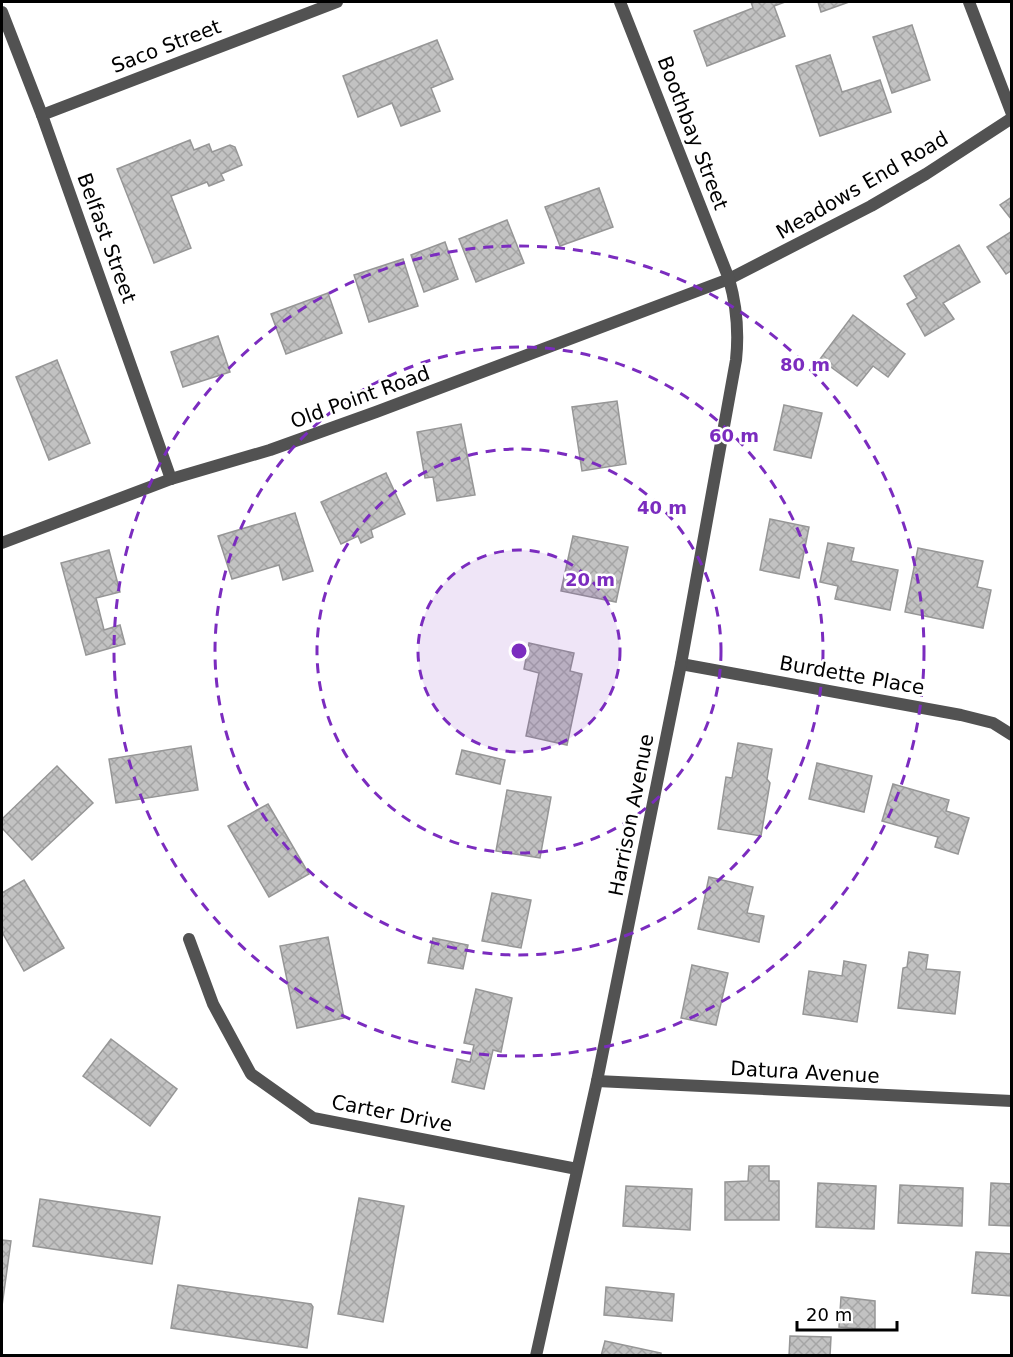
<svg xmlns="http://www.w3.org/2000/svg" width="1013" height="1357" font-family="'DejaVu Sans',sans-serif">
	<style>
		.building { fill: url(#building-cross-hatch); stroke: #969696; stroke-width: 1.5 }
		.lines { fill: none; stroke-linecap: round; stroke-linejoin: round }
		.street { stroke: #525252; stroke-width: 12 }
		.ring { fill: none; stroke: #7b2cbf; stroke-width: 3; stroke-dasharray: 10 8 }
		.labels { text-anchor: middle; stroke-width: 5; stroke-linejoin: round; paint-order: stroke }
		.street-label { font-size: 20px; fill: #000; stroke: #fff }
		.centre { fill: #7b2cbf; stroke: #fff; stroke-width: 3 }
		.ring-label { font-size: 18px; text-anchor: middle; font-weight: bold; fill: #7b2cbf; stroke: #fff; stroke-width: 5; stroke-linejoin: round; paint-order: stroke }
	</style>
	<defs>
		<pattern id="building-cross-hatch" width="8" height="8" patternUnits="userSpaceOnUse" patternTransform="scale(1.5)"><rect width="8" height="8" fill="#c2c2c2"/><path d="M0 0l8 8M0 8l8-8" fill="none" stroke="#a5a5a5"/></pattern>
	</defs>
	<rect width="100%" height="100%" fill="#fff"/>
	<g class="building">
		<polygon points="751,2 785,2 774,6 785,36 707,66 694,31 753,8"/>
		<polygon points="818,2 849,2 821,12"/>
		<polygon points="912,25 930,80 892,93 873,37"/>
		<polygon points="437,40 453,79 431,88 440,111 401,126 392,103 358,117 343,76"/>
		<polygon points="830,55 842,92 880,80 891,112 820,136 796,66"/>
		<polygon points="190,140 194,150 209,144 212,152 230,145 235,147 242,165 221,174 224,180 209,186 207,182 171,196 191,248 154,263 117,169"/>
		<polygon points="599,188 613,227 560,246 545,207"/>
		<polygon points="1012,197 1012,220 1000,205"/>
		<polygon points="507,220 524,263 476,282 459,239"/>
		<polygon points="1012,231 1012,270 1006,274 987,247"/>
		<polygon points="445,242 458,279 424,292 411,255"/>
		<polygon points="959,245 980,282 943,303 954,319 925,336 907,304 917,298 904,276"/>
		<polygon points="403,259 418,306 369,322 354,275"/>
		<polygon points="328,293 342,333 286,354 271,314"/>
		<polygon points="853,315 905,354 888,377 873,366 857,386 820,359"/>
		<polygon points="218,336 230,372 183,387 171,352"/>
		<polygon points="57,360 90,443 49,460 16,377"/>
		<polygon points="617,401 626,464 582,471 572,407"/>
		<polygon points="784,405 822,413 811,458 774,450"/>
		<polygon points="461,424 475,495 437,501 433,477 425,478 417,432"/>
		<polygon points="386,473 405,514 371,530 373,537 361,543 358,536 341,544 321,502"/>
		<polygon points="295,513 313,571 283,580 279,565 232,579 218,536"/>
		<polygon points="770,519 809,527 799,578 760,570"/>
		<polygon points="573,536 628,547 616,602 561,591"/>
		<polygon points="828,543 854,548 851,561 898,570 890,610 835,599 838,586 820,582"/>
		<polygon points="918,548 983,561 977,587 991,590 983,628 905,612"/>
		<polygon points="109,550 120,592 96,598 104,630 120,625 125,644 86,655 61,563"/>
		<polygon points="529,643 574,653 570,671 582,674 567,745 526,736 539,673 524,669"/>
		<polygon points="738,743 772,749 767,779 770,783 761,836 718,829 726,777 732,778"/>
		<polygon points="191,746 198,790 116,803 109,759"/>
		<polygon points="462,750 505,760 500,784 456,774"/>
		<polygon points="817,763 872,776 864,812 809,799"/>
		<polygon points="57,766 93,803 32,860 2,828 2,819"/>
		<polygon points="893,784 949,800 946,811 969,818 958,854 935,847 938,837 882,821"/>
		<polygon points="507,790 551,797 540,858 496,851"/>
		<polygon points="268,804 309,874 269,897 228,826"/>
		<polygon points="709,877 753,887 747,913 764,916 759,942 698,929"/>
		<polygon points="24,880 64,948 24,971 2,932 2,893"/>
		<polygon points="492,893 531,900 521,948 482,941"/>
		<polygon points="328,937 344,1018 297,1028 280,946"/>
		<polygon points="433,938 468,945 463,969 428,963"/>
		<polygon points="909,952 928,955 926,969 960,972 955,1014 898,1008 903,968 907,967"/>
		<polygon points="844,961 866,965 857,1022 803,1014 809,971 842,976"/>
		<polygon points="692,965 728,973 716,1025 681,1018"/>
		<polygon points="476,989 512,998 501,1052 493,1050 484,1089 452,1082 457,1059 470,1062 474,1045 464,1043"/>
		<polygon points="111,1039 177,1089 150,1126 83,1076"/>
		<polygon points="749,1166 769,1166 769,1181 779,1181 779,1220 725,1220 725,1182 748,1181"/>
		<polygon points="818,1183 876,1186 874,1229 816,1227"/>
		<polygon points="991,1183 1012,1184 1012,1226 989,1225"/>
		<polygon points="900,1185 963,1188 962,1226 898,1223"/>
		<polygon points="626,1186 692,1189 690,1230 623,1226"/>
		<polygon points="359,1198 404,1206 383,1322 338,1314"/>
		<polygon points="40,1199 160,1217 152,1264 33,1246"/>
		<polygon points="2,1240 11,1241 2,1306"/>
		<polygon points="976,1252 1012,1254 1011,1296 972,1293"/>
		<polygon points="178,1285 311,1304 313,1307 307,1348 171,1328"/>
		<polygon points="606,1287 674,1294 672,1321 604,1315"/>
		<polygon points="841,1297 875,1301 875,1330 839,1327"/>
		<polygon points="790,1336 831,1337 830,1356 789,1356"/>
		<polygon points="605,1341 661,1353 661,1356 601,1356"/>
	</g>
	<g class="lines">
		<g class="street">
			<polyline points="969,2 1012,114"/>
			<polyline points="2,12 42,115 171,479"/>
			<polyline points="42,115 337,2"/>
			<polyline points="2,543 171,479 270,450 376,412 729,279 871,206 926,174 1012,118"/>
			<polyline points="681,664 961,715 993,723 1012,735"/>
			<polyline points="189,939 213,1004 251,1074 313,1118 577,1169"/>
			<polyline points="597,1081 1012,1101"/>
			<path d="M536 1356 597 1081 681 664 736 360C739 332 737 307 729 279L620 2"/>
		</g>
	</g>
	<circle cx="519" cy="651" r="101" fill="#7b2cbf" fill-opacity=".12"/>
	<g class="ring">
		<circle cx="519" cy="651" r="101"/>
		<circle cx="519" cy="651" r="202"/>
		<circle cx="519" cy="651" r="304"/>
		<circle cx="519" cy="651" r="405"/>
	</g>
	<g class="labels">
		<g class="street-label">
			<text transform="translate(166 46) rotate(-21)" y="7">Saco Street</text>
			<text transform="translate(693 133) rotate(69)" y="7">Boothbay Street</text>
			<text transform="translate(862 185) rotate(-30)" y="7">Meadows End Road</text>
			<text transform="translate(107 238) rotate(70)" y="7">Belfast Street</text>
			<text transform="translate(360 397) rotate(-20)" y="7">Old Point Road</text>
			<text transform="translate(852 675) rotate(10)" y="7">Burdette Place</text>
			<text transform="translate(631 815) rotate(-79)" y="7">Harrison Avenue</text>
			<text transform="translate(805 1072) rotate(3)" y="7">Datura Avenue</text>
			<text transform="translate(392 1113) rotate(11)" y="7">Carter Drive</text>
		</g>
	</g>
	<circle cx="519" cy="651" r="9" class="centre"/>
	<g class="ring-label">
		<text x="805" y="371">80 m</text>
		<text x="734" y="442">60 m</text>
		<text x="662" y="514">40 m</text>
		<text x="590" y="586">20 m</text>
	</g>
	<rect width="1013" height="1357" fill="none" stroke="#000000" stroke-width="6"/>
	<path d="M797 1321v9h100v-9" fill="none" stroke="#000000" stroke-width="3"/>
	<text x="806" y="1321" font-size="18" fill="#000000" stroke="#ffffff" stroke-width="4.5" paint-order="stroke">20 m</text>
</svg>
